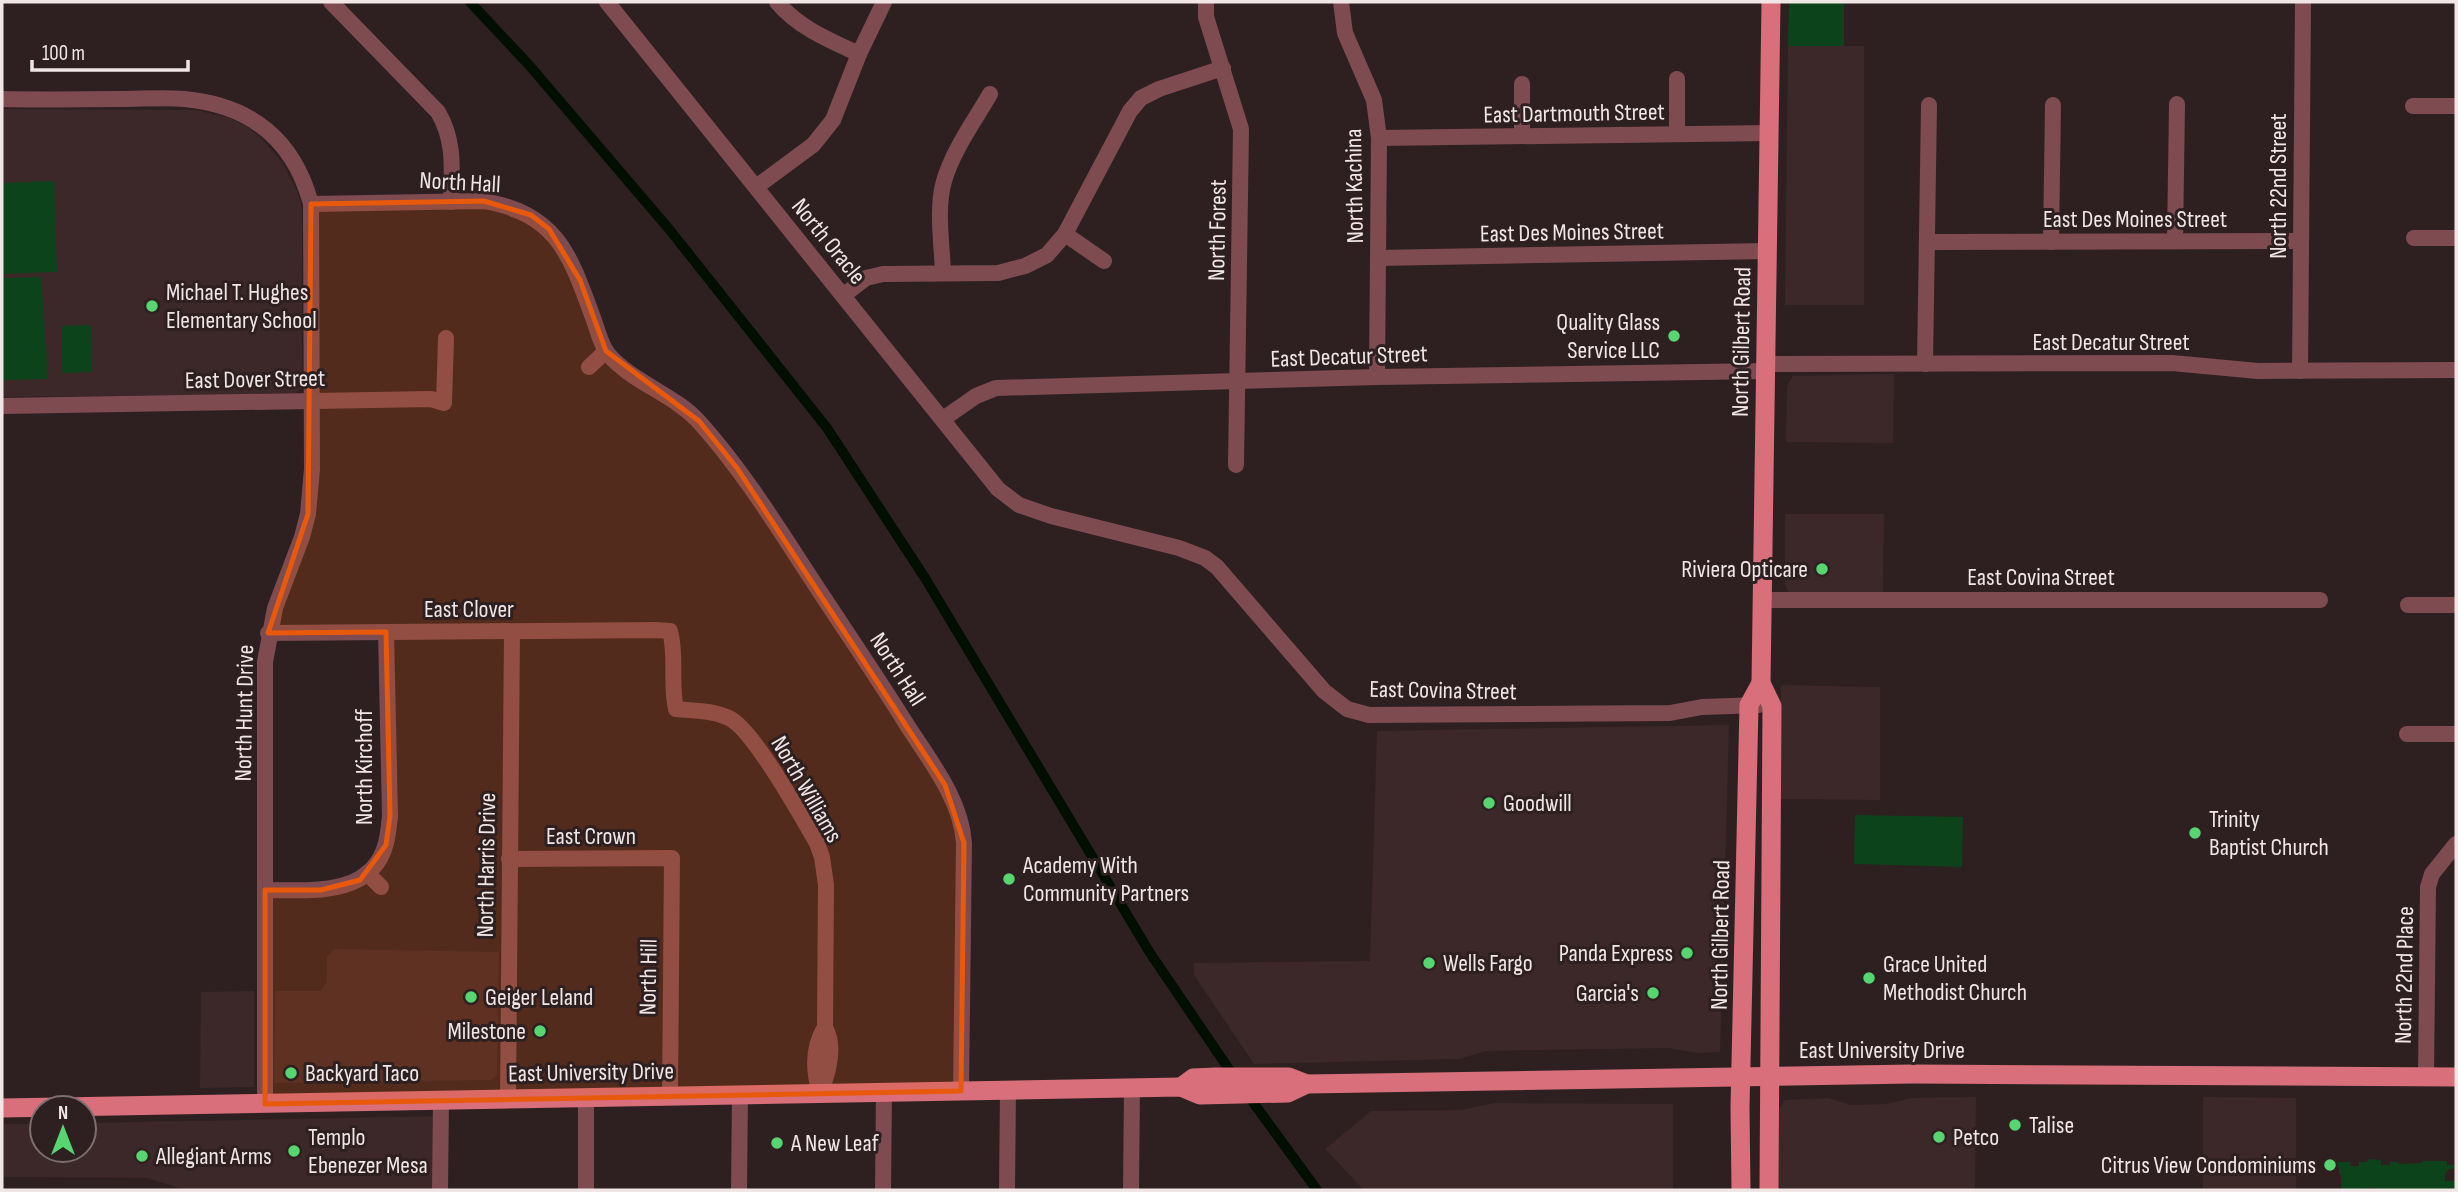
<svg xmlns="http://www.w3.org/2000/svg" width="2458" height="1192" font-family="'Sofia Sans Condensed',sans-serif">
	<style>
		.built { fill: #3c2729 }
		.green { fill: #0d431a }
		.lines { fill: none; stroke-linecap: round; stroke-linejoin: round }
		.canal { stroke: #000f00; stroke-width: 10 }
		.minor { stroke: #7e4b50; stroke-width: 16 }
		.major { stroke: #d86f7a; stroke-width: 19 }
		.marked { fill: #e8590c; fill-opacity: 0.2; stroke: #e8590c; stroke-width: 5; stroke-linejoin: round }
		.poi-dot { fill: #57d570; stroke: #2e2021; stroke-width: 2.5 }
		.labels { text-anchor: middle; stroke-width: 6; stroke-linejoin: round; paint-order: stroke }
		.street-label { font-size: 24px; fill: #f0e6e6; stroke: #2e2021 }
		.poi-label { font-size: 24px; fill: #f0e6e6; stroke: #2e2021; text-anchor: start }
	</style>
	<rect width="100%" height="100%" fill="#2e2021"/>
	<g class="built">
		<polygon points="1788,46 1864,46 1864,305 1785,305"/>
		<polygon points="2,109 196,110 229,118 246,126 260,137 282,162 298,193 302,209 302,389 294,394 2,397"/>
		<polygon points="1894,374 1893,443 1786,442 1787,386 1793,376"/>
		<polygon points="1785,514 1884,514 1883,593 1789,592 1785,585"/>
		<polygon points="1781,685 1880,687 1880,800 1779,799"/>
		<polygon points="1729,725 1720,1052 1698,1053 1670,1048 1485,1051 1460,1059 1254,1064 1194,975 1194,963 1370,961 1377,731"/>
		<polygon points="334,949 499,952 497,1075 491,1080 274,1083 275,991 320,991 327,982 327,957"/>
		<polygon points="254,991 254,1087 200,1088 201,992"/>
		<polygon points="1976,1097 1975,1190 1778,1190 1778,1110 1785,1100 1828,1098 1851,1105 1888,1104 1911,1098"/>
		<polygon points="2203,1097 2296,1098 2296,1190 2203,1190"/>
		<polygon points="1494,1103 1673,1104 1673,1190 1364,1190 1325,1149 1371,1111 1461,1110"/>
		<polygon points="441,1116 440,1189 186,1190 147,1178 2,1177 2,1124 42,1124 42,1150 84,1150 84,1123"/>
	</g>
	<g class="green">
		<polygon points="1789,2 1844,2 1844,46 1788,46"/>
		<polygon points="54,181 57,272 2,274 2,183"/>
		<polygon points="41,277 48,379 2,380 2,278"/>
		<polygon points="91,325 92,372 62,373 62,326"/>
		<polygon points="1855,815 1963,817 1962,867 1854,864"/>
		<polygon points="2368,1159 2381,1160 2381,1165 2390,1165 2390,1162 2398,1162 2399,1164 2422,1163 2423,1161 2447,1161 2447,1165 2455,1165 2456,1162 2456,1168 2449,1169 2445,1174 2445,1181 2453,1181 2456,1177 2456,1189 2375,1190 2374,1188 2367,1188 2367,1190 2341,1190 2341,1174 2339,1174 2339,1167 2336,1166 2336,1162 2350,1162 2350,1166 2359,1166 2359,1162 2367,1162"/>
	</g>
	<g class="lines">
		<g class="canal">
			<polyline points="470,2 529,65 669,229 827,428 925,578 1150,953 1235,1078"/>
			<polyline points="1247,1094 1317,1190"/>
		</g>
		<g class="minor">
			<path d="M331 2 438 112C455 141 452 169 451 202"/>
			<polyline points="607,2 998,489 1019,505 1051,516 1179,548 1205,558 1217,567 1324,691 1347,709 1369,715 1670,713 1702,707 1759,705"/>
			<path d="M777 2C799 28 829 40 859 54"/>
			<polyline points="1206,2 1206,17 1241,129 1236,465"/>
			<polyline points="1341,2 1345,33 1374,100 1379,138 1377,377"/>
			<polyline points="1677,79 1677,134"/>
			<path d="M2 99C41 100 81 99 120 99 141 99 163 97 184 99 251 105 294 140 311 204L312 469 308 514 302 537 275 608 265 662V1104"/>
			<polyline points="2413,106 2456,106"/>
			<polyline points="1522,136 1522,84"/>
			<polyline points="1379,138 1769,133"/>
			<polyline points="756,187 813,145 833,120 859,54 884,2"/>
			<path d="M311 204 484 201C556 214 569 252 592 315 597 327 600 344 608 354 634 384 675 394 701 424 749 478 786 541 826 601 853 642 881 683 907 725 930 761 961 799 964 843L961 1091"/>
			<polyline points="1065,234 1104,261"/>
			<polyline points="2414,238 2456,238"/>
			<polyline points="2175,241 2177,104"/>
			<polyline points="1927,242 2301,241"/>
			<polyline points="2051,242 2053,105"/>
			<polyline points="1378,258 1767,251"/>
			<path d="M943 273C942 244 936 209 944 181 953 150 974 122 990 94"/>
			<polyline points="844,295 866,278 883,274 998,273 1025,266 1047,255 1065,234 1130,111 1141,98 1159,89 1223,68"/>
			<polyline points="1765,364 2172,363 2258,371 2456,370"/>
			<polyline points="1925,364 1929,105"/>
			<polyline points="589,367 606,351"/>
			<polyline points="2300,371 2303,2"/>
			<polyline points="2,406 431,399 444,403 446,338"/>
			<polyline points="943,419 976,396 996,388 1377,377 1765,371"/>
			<polyline points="1762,600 2320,600"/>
			<polyline points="2408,605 2456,605"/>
			<path d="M268 633 655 630 670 631C677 657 670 684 676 709 694 711 712 710 729 718 753 729 801 816 817 843L822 857 826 885 825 1027C836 1047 828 1074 820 1093"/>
			<polyline points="2407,734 2456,734"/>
			<polyline points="509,859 672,858 670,1096"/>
			<polyline points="367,873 381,887"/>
			<path d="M265 890C308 890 372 898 386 843 388 835 389 825 390 816L386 632"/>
			<polyline points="2426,1077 2428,887 2432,874 2456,844"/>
			<path d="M820 1093C813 1070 812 1048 825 1027"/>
			<polyline points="508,1098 512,632"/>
			<polyline points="440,1190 441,1099"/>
			<polyline points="586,1190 586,1097"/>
			<polyline points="739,1190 740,1095"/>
			<polyline points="883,1190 884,1092"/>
			<polyline points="1007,1190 1008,1090"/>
			<polyline points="1131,1190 1132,1088"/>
		</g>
		<g class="major">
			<polyline points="1181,1087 1193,1078 1215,1077 1289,1077 1307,1084"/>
			<polyline points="2,1108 1181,1087 1200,1095 1288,1093 1307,1084 1912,1074 2456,1077"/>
			<polyline points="1741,1190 1740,1108 1749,705 1761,683"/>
			<polyline points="1769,1190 1772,706 1761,683 1771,2"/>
		</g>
	</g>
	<path class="marked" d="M484 201 531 215 549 229 580 280 606 351 699 421 737 468 945 785 964 843 961 1091 265 1104V890H321L360 880 386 845 390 816 386 632 268 633 308 514 311 204Z"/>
	<g class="poi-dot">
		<circle cx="152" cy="306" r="7"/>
		<circle cx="1674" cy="336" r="7"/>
		<circle cx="1822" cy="569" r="7"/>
		<circle cx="1489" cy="803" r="7"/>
		<circle cx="2195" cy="833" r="7"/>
		<circle cx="1009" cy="879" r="7"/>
		<circle cx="1687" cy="953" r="7"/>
		<circle cx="1429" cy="963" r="7"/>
		<circle cx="1869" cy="978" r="7"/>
		<circle cx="1653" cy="993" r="7"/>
		<circle cx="471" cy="997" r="7"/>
		<circle cx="540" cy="1031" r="7"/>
		<circle cx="291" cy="1073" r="7"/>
		<circle cx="2015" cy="1125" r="7"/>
		<circle cx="1939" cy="1137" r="7"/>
		<circle cx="777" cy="1143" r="7"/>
		<circle cx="294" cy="1151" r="7"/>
		<circle cx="142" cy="1156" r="7"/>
		<circle cx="2330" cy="1165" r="7"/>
	</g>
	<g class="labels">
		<g class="street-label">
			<text transform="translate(1574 113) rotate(-1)" y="8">East Dartmouth Street</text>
			<text transform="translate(460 182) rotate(3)" y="8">North Hall</text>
			<text transform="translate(1354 186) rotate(-91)" y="8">North Kachina</text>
			<text transform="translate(2278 186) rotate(-90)" y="8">North 22nd Street</text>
			<text x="2135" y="227">East Des Moines Street</text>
			<text transform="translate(1217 230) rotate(-89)" y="8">North Forest</text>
			<text transform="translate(1572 232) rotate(-1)" y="8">East Des Moines Street</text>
			<text transform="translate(829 241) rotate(51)" y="8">North Oracle</text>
			<text transform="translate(1741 342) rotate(-89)" y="8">North Gilbert Road</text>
			<text x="2111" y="350">East Decatur Street</text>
			<text transform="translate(1349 356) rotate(-2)" y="8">East Decatur Street</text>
			<text transform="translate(255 379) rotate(-1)" y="8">East Dover Street</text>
			<text x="2041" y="585">East Covina Street</text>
			<text x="469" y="617">East Clover</text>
			<text transform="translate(898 669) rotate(57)" y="8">North Hall</text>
			<text transform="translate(1443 690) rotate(1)" y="8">East Covina Street</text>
			<text transform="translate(244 713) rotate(-89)" y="8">North Hunt Drive</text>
			<text transform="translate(364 767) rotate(-90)" y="8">North Kirchoff</text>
			<text transform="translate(807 789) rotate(60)" y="8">North Williams</text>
			<text x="591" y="844">East Crown</text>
			<text transform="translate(486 865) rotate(-89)" y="8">North Harris Drive</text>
			<text transform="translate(1720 935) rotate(-89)" y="8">North Gilbert Road</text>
			<text transform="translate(2404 975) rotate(-89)" y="8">North 22nd Place</text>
			<text transform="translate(648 977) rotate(-89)" y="8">North Hill</text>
			<text x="1882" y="1058">East University Drive</text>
			<text transform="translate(591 1072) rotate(-1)" y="8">East University Drive</text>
		</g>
		<g class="poi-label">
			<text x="166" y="300">Michael T. Hughes<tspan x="166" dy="28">Elementary School</tspan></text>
			<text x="1660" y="330" text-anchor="end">Quality Glass<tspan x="1660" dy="28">Service LLC</tspan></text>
			<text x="1808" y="577" text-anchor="end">Riviera Opticare</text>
			<text x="1503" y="811">Goodwill</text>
			<text x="2209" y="827">Trinity<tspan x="2209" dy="28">Baptist Church</tspan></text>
			<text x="1023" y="873">Academy With<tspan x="1023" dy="28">Community Partners</tspan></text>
			<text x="1673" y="961" text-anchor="end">Panda Express</text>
			<text x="1443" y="971">Wells Fargo</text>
			<text x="1883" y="972">Grace United<tspan x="1883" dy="28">Methodist Church</tspan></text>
			<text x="1639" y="1001" text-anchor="end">Garcia's</text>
			<text x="485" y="1005">Geiger Leland</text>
			<text x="526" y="1039" text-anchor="end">Milestone</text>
			<text x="305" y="1081">Backyard Taco</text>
			<text x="2029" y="1133">Talise</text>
			<text x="308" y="1145">Templo<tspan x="308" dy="28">Ebenezer Mesa</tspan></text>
			<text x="1953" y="1145">Petco</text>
			<text x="791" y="1151">A New Leaf</text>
			<text x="156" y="1164">Allegiant Arms</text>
			<text x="2316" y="1173" text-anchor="end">Citrus View Condominiums</text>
		</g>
	</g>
	<rect width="2458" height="1192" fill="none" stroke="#f0e6e6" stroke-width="7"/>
	<g transform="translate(63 1129)"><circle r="33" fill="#2e2021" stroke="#7c6f70" stroke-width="2"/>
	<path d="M0-5L12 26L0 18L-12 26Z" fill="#57d570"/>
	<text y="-10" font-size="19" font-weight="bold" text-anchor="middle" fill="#f0e6e6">N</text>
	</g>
	<path d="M32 60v10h156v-10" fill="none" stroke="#f0e6e6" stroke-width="3.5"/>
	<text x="42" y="60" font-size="21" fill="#f0e6e6" stroke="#2e2021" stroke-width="5" paint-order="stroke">100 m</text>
</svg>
